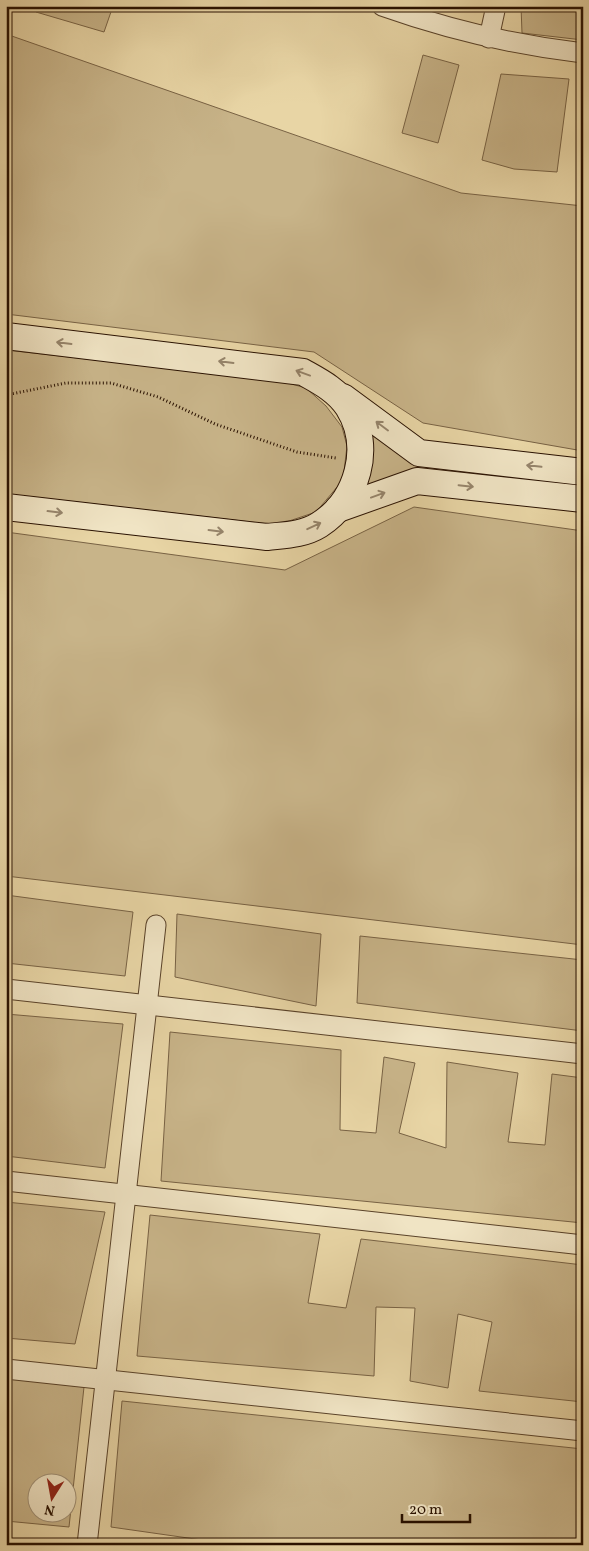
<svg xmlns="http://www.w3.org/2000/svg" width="589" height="1551" font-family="Vollkorn,serif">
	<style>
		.green { fill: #c8b489; stroke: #786244; fill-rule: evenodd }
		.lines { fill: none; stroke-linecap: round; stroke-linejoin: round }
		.street-casing { stroke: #594229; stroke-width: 21 }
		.secondary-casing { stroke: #291100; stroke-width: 28 }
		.path { stroke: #291100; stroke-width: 3; stroke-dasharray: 1 2.5; stroke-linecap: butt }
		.street { stroke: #f0e4c4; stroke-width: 19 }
		.secondary { stroke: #f0e4c4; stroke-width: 26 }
		.oneway { stroke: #96856c }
	</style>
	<rect width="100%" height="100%" fill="#e8d5a5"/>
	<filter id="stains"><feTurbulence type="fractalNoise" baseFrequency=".004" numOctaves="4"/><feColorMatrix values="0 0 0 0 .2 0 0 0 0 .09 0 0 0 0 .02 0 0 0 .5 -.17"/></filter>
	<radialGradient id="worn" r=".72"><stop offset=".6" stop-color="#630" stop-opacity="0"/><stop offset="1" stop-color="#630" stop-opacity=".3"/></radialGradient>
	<g class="green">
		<polygon points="38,6 113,6 104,32 36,12"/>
		<polygon points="521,6 583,6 583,40 522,33"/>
		<polygon points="6,34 461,193 583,206 583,451 423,423 314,352 6,314"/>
		<polygon points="423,55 459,65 438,143 402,133"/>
		<polygon points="501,74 569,79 557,172 514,169 482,160"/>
		<polygon points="6,350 277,380 306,388 326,406 342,427 347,446 343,480 316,512 277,525 6,494"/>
		<polygon points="368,433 413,461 583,479 583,492 361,487"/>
		<polygon points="414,507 583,531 583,945 6,876 6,532 285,570"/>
		<polygon points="6,895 133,912 125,976 6,963"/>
		<polygon points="177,914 321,934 316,1006 175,977"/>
		<polygon points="360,936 583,960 583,1031 357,1003"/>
		<polygon points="6,1014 123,1024 105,1168 6,1156"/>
		<polygon points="170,1032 341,1050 340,1130 376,1133 384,1057 415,1063 399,1133 446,1148 447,1062 518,1073 508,1142 545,1145 552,1074 583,1078 583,1223 161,1181"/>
		<polygon points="6,1202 105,1212 75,1344 6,1338"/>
		<polygon points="150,1215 320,1234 308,1303 346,1308 361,1239 583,1265 583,1402 479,1391 492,1322 458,1314 448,1388 410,1381 415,1308 376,1307 374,1376 137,1356"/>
		<path d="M6 1378 84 1387 69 1527 6 1521ZM38 1484H68V1514H38Z"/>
		<polygon points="122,1401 583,1449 583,1545 237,1545 111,1527"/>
	</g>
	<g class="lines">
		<g class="street-casing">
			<g id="street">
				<path d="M382 6C447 29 514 45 583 53"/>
				<polyline points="489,38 496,6"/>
				<polyline points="6,989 583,1054"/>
				<polyline points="6,1181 583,1245"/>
				<polyline points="6,1369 583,1431"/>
				<polyline points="87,1545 156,925"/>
			</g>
		</g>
		<g class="secondary-casing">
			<g id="secondary">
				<path d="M6 336 303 372C319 381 337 390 348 407 373 447 358 500 319 525 303 535 284 535 267 537L6 507"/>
				<polyline points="343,397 419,453 583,472"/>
				<polyline points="338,509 417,481 583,499"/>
			</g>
		</g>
		<polyline class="path" points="6,395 66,383 111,383 158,397 215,424 297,452 336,458"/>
		<use href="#street" class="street"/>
		<use href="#secondary" class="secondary"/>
	</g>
	<defs><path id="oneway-shaft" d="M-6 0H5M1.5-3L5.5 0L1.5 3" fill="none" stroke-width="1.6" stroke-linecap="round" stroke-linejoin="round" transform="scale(1.25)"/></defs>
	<g class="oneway">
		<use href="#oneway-shaft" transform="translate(64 343) rotate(-173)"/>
		<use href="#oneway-shaft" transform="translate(226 362) rotate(-173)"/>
		<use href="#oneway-shaft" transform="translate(303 373) rotate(-160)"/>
		<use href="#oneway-shaft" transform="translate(382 426) rotate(-143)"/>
		<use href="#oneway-shaft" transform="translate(534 466) rotate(-174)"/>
		<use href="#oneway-shaft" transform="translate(466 486) rotate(6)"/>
		<use href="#oneway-shaft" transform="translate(378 495) rotate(-20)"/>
		<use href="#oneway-shaft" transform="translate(55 512) rotate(7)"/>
		<use href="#oneway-shaft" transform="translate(314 526) rotate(-25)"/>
		<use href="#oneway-shaft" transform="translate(216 531) rotate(7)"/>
	</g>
	<rect width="589" height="1551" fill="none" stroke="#e8d5a5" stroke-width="25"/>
	<rect x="8" y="8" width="574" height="1536" fill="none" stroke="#291100" stroke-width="2.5"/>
	<rect x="12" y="12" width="564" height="1526" fill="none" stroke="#291100"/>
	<g transform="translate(52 1498) rotate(191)"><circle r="24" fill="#f0e4c4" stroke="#a09076"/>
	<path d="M0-4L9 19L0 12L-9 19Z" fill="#8f2418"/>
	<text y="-8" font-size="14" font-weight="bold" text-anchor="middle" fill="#291100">N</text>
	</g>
	<path d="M402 1514v8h68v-8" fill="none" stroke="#291100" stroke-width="2.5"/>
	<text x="409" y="1514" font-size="15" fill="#291100" stroke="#f0e4c4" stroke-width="4" paint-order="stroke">20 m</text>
	<rect width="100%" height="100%" filter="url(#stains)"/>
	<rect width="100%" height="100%" fill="url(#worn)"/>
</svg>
